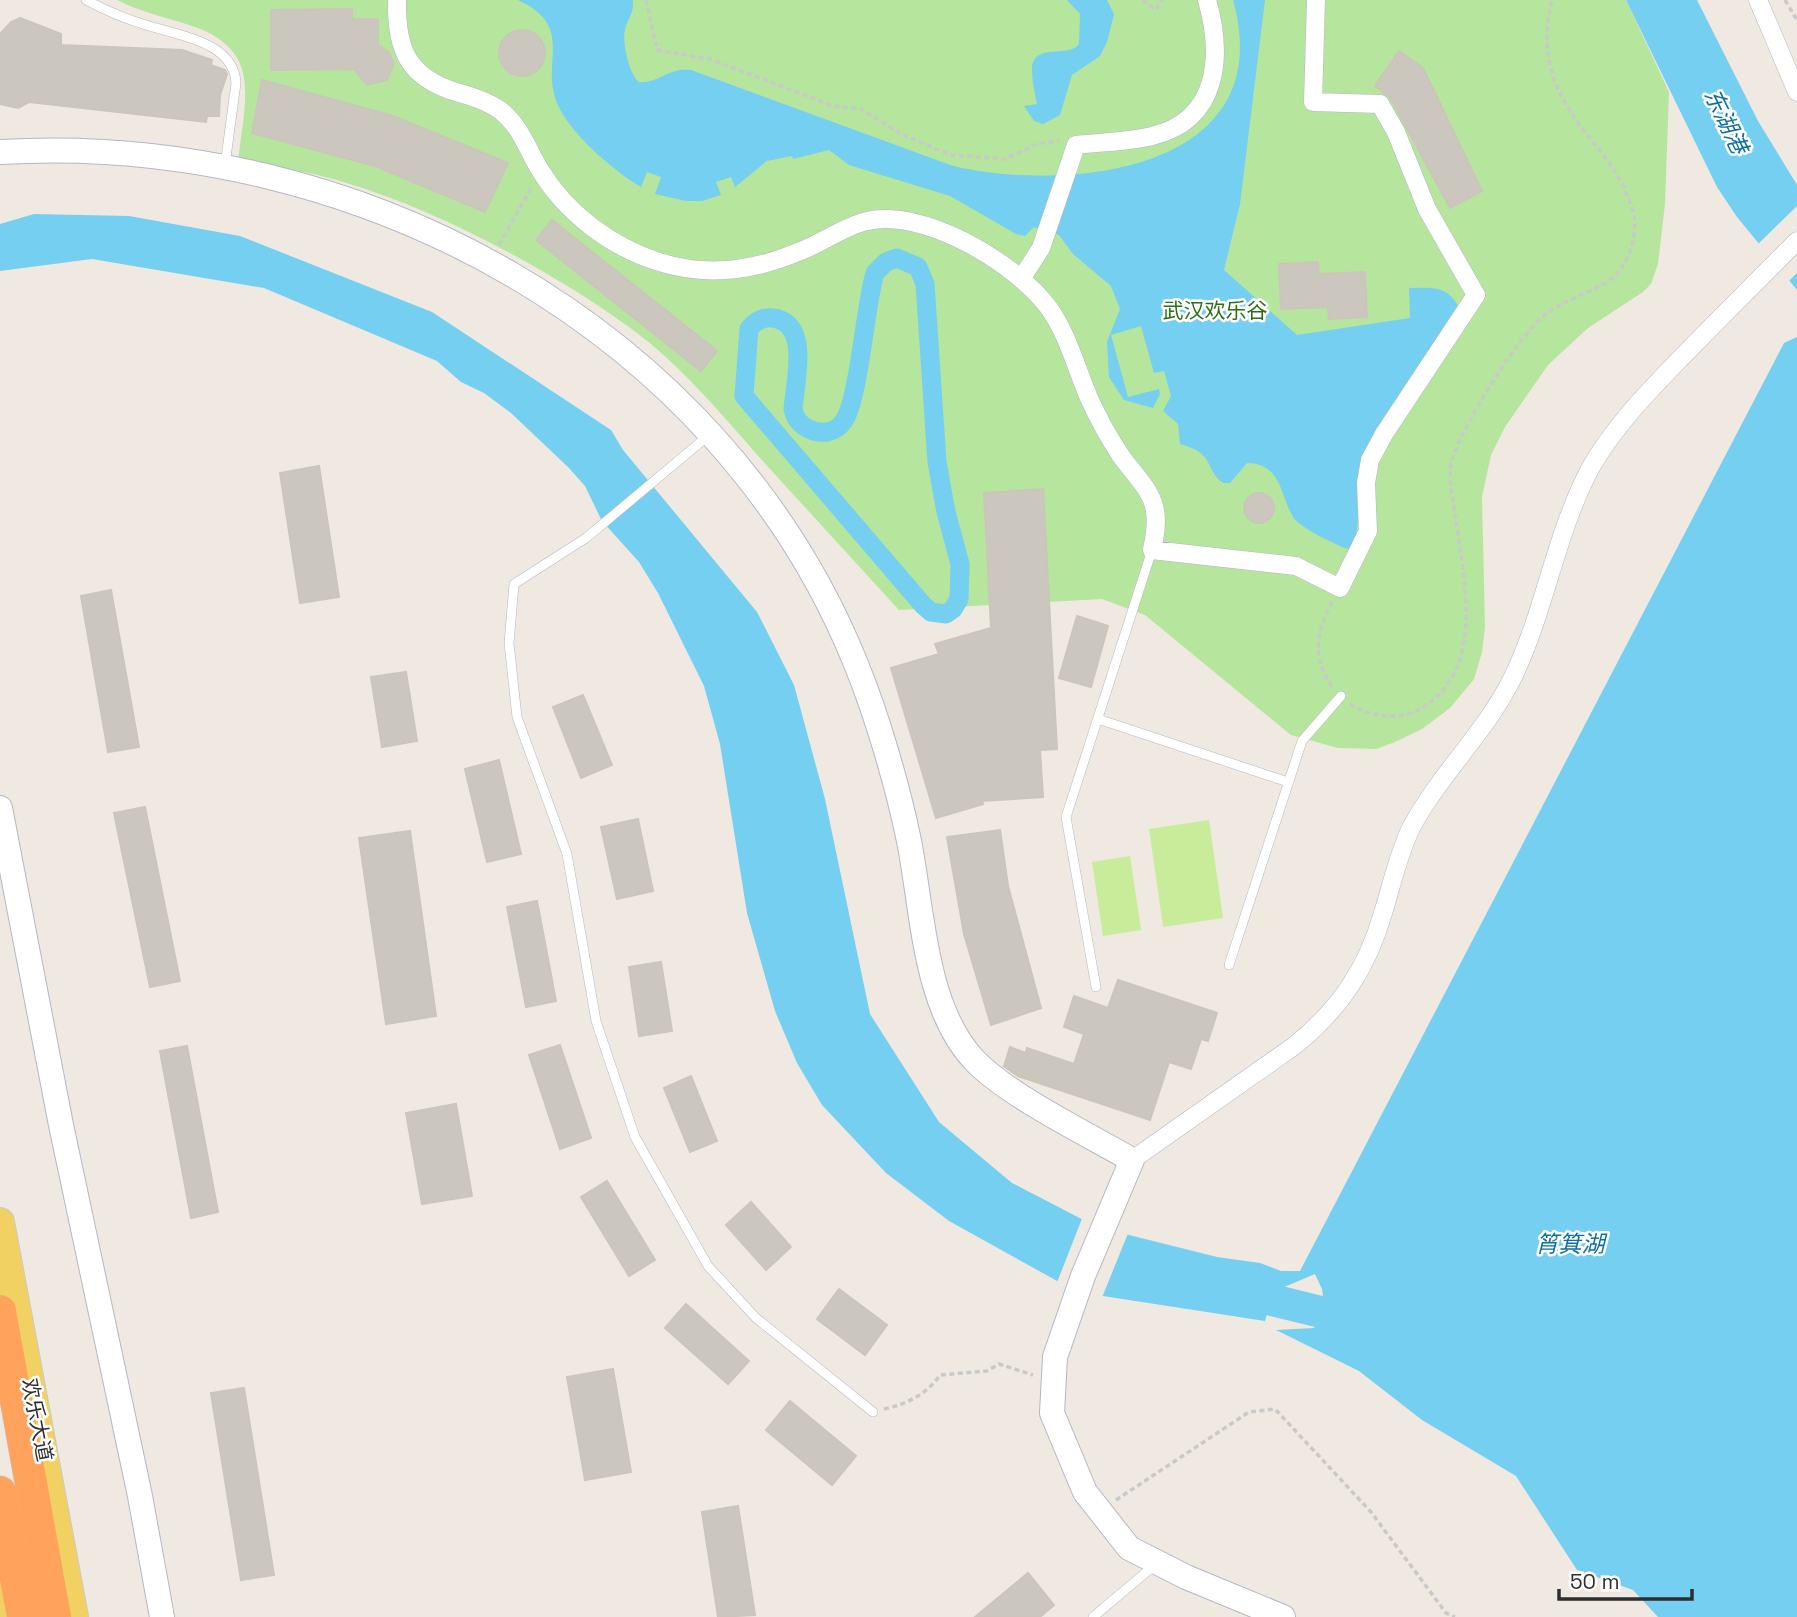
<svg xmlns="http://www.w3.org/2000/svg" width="1797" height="1617" font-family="'Space Grotesk','Noto Sans SC',sans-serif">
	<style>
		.green { fill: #b6e59e }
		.pitch { fill: #c9ec9a }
		.water { fill: #75cff0 }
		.pier { fill: #efe9e1 }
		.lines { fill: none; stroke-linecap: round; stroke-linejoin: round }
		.canal { stroke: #75cff0; stroke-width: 19 }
		.river { stroke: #75cff0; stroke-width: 32 }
		.building { fill: #cbc7bf; stroke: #cbc5ba; stroke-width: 2 }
		.lane-casing { stroke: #b4b7c1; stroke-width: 10 }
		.street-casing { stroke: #b4b7c1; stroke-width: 19 }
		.secondary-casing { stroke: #b4b7c1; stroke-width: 26 }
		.primary-casing { stroke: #c9c9c9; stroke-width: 30 }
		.highway-casing { stroke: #c9c9c9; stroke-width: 33 }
		.path { stroke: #c9c9c9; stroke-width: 3.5; stroke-dasharray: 5 3.5; stroke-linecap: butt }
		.lane { stroke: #fff; stroke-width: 9 }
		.street { stroke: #fff; stroke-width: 18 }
		.secondary { stroke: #fff; stroke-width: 24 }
		.primary { stroke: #f2d163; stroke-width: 28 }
		.highway { stroke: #ffa35c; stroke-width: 32 }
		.labels { text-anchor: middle; stroke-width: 5; stroke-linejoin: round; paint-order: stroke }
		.park-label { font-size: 21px; fill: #2c6e1b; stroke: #fff }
		.street-label { font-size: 21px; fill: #2e2e2e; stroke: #fff }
		.water-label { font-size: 23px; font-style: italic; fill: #0d6fa3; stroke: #fff }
	</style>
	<rect width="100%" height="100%" fill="#efe9e1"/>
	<path class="green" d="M117 0H1626L1669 92 1665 204 1658 264 1651 284 1643 292 1588 328 1548 365 1505 427 1491 455 1482 497 1485 627 1482 652 1474 679 1450 708 1422 729 1395 742 1376 749 1338 748 1291 735 1145 615 1102 599 899 610C856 563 813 516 770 469 726 420 683 366 629 327 569 284 507 249 441 219 373 189 312 168 238 163 244 100 265 49 189 25 165 17 140 12 117 0Z"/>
	<g class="pitch">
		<polygon points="1209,820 1223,918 1163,927 1149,829"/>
		<polygon points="1130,856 1141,930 1103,936 1092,862"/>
	</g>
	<g class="water">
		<path d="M518 0H633C634 15 627 19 625 30 622 42 629 75 639 82 657 84 672 66 691 70L953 166C1070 193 1281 171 1233 0H1265L1240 204 1224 270 1297 335 1410 318 1409 288C1431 288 1447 285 1458 306L1361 462C1352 494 1365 519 1351 550 1338 546 1300 528 1293 517 1279 493 1282 464 1247 463L1230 483H1223C1203 468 1217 454 1180 444L1178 424 1163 411 1171 396 1164 371 1154 373 1141 326 1111 335 1128 397 1159 389 1160 394 1153 408 1124 400 1109 377 1107 342 1120 309 1111 286 1073 254 1059 235 1034 227 1025 236 1016 234 950 196 849 165 829 150 793 159 792 156 767 161 735 187 731 177 716 182 721 195 702 201H686L655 194 661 177 647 172 641 187C614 171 569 133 557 103 540 61 576 27 518 0Z"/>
		<path d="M1067 0H1107L1114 14 1107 42 1100 56 1072 75 1060 115 1043 124 1034 121 1024 106 1037 104C1035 93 1032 82 1032 71 1031 41 1068 59 1079 44L1080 14Z"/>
		<polygon points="1626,0 1697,0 1758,121 1797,185 1797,290 1737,217 1717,187"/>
		<polygon points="34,214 129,216 240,236 432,312 611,430 623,450 757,612 794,685 825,799 870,1014 939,1122 1012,1183 1097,1227 1217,1257 1260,1263 1281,1271 1300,1271 1784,343 1797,337 1797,1617 1658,1617 1633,1590 1577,1570 1516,1476 1422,1420 1359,1371 1276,1330 1314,1328 1325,1313 1322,1289 1315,1274 1282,1288 1274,1289 1265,1321 1077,1292 949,1221 886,1173 822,1105 797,1063 775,1011 747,913 720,744 704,686 658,593 639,562 602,521 585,486 568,467 511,413 484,393 461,382 437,361 264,288 92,259 0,271 0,224"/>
	</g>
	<g class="pier">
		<polygon points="1797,206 1797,273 1787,283 1756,246"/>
		<polygon points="1083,1216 1098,1223 1129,1231 1101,1300 1076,1296 1056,1285"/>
	</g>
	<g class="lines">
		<path class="canal" d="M897 258 918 267 925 284 937 462 946 512 960 564 959 599 953 609 946 614 931 612 923 605 744 396 749 329C755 321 763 317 773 318 811 323 795 382 793 409 795 419 800 425 809 429 821 435 835 433 843 422 859 402 865 305 875 273L886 262Z"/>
		<polyline class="river" points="1231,1290 1325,1313"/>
	</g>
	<g class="building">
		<polygon points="352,9 352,19 378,19 378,45 388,52 394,63 387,80 367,85 354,69 271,70 271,10"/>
		<polygon points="20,18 61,34 61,45 182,50 212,60 211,65 225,70 227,74 220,95 219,116 207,116 206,122 29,102 18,108 0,104 0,34 11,22"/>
		<circle cx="522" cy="53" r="23"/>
		<polygon points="1399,51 1423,68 1482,191 1450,208 1390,97 1375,86"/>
		<polygon points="262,80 393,116 508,163 485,212 375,166 252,133"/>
		<polygon points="552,220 717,351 701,371 536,240"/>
		<polygon points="1318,262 1319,274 1365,272 1367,317 1329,319 1328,307 1281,309 1279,264"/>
		<polygon points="319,466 339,597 300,603 280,473"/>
		<polygon points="1043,489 1057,749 1040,750 1043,797 982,801 983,804 936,818 891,668 939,654 935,644 991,628 984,493"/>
		<circle cx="1259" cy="508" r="15"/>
		<polygon points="111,590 139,747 108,752 81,596"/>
		<polygon points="1077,616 1108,626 1091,687 1059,678"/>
		<polygon points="406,672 417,741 382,747 371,677"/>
		<polygon points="583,695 612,765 581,778 553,707"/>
		<polygon points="499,760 521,854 487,862 465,769"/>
		<polygon points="145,807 180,981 150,987 114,813"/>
		<polygon points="638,819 653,891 617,899 601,827"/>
		<polygon points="1000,830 1008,886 1041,1008 991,1025 964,934 947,837"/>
		<polygon points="410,831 436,1016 386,1024 359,838"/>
		<polygon points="537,901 556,1001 526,1007 507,907"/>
		<polygon points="661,962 672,1031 639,1036 629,967"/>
		<polygon points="1118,980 1217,1013 1208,1041 1201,1039 1191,1069 1169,1062 1150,1120 1018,1076 1004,1066 1010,1047 1026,1053 1027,1048 1074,1064 1084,1034 1064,1027 1074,996 1108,1008"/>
		<polygon points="560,1045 591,1138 560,1149 529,1055"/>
		<polygon points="187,1046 218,1212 191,1218 160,1051"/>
		<polygon points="691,1076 717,1141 690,1152 664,1088"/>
		<polygon points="456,1104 472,1196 422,1204 406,1113"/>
		<polygon points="607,1181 655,1260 629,1276 581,1197"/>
		<polygon points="751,1202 791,1247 766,1270 726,1225"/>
		<polygon points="839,1289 887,1325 865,1355 817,1319"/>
		<polygon points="686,1304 749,1361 728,1384 665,1328"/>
		<polygon points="613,1369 631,1472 585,1480 567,1377"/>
		<polygon points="244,1388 274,1575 241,1580 211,1393"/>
		<polygon points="790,1401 856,1456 832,1485 766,1430"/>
		<polygon points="738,1506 755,1615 718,1617 702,1512"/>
		<polygon points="1028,1573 1054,1605 1040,1617 975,1617"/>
	</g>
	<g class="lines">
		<g class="lane-casing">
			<g id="lane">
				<path d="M86 0C105 10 125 19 146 25 176 35 234 41 236 83L225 165"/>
				<polyline points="709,435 586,538 514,584 509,643 517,717 567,854 596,1021 635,1137 708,1266 756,1318 873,1412"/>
				<polyline points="1098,719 1288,782"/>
				<polyline points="1229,965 1302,741 1341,696"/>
				<polyline points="1096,987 1066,817 1152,550"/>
				<polyline points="1093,1617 1156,1564"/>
			</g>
		</g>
		<g class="street-casing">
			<g id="street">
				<path d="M397 0C396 48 407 77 456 92 471 96 488 101 501 111 521 127 527 149 540 170 566 213 611 247 659 262 706 277 753 271 798 252 820 244 840 229 863 222 920 205 1016 263 1049 308 1068 335 1076 368 1089 398 1098 418 1109 438 1121 456 1132 472 1149 487 1154 506 1158 520 1155 536 1152 550L1296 566 1340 588 1368 531 1366 483 1370 460 1384 434 1476 295 1427 209 1396 132 1380 104 1313 102 1316 0"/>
				<polyline points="1758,0 1797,92"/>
				<path d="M1021 279 1041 248 1076 145C1101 142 1128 142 1152 136 1219 120 1223 56 1207 0"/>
				<path d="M1132 1160 1294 1046C1339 1010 1367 969 1383 913 1392 884 1398 855 1411 828 1439 775 1485 733 1512 679 1545 612 1555 534 1591 467 1614 427 1646 394 1678 361 1717 321 1757 281 1797 241"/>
			</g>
		</g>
		<g class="secondary-casing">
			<g id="secondary">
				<path d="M0 152C356 131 720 327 856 664 877 715 898 787 909 841 923 911 924 1009 976 1062 1011 1097 1087 1134 1132 1160L1083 1276 1055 1357 1052 1413 1085 1492 1129 1548 1186 1577 1283 1617"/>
				<polyline points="0,808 61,1125 140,1496 162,1617"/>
			</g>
		</g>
		<g class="primary-casing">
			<g id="primary">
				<polyline points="0,1222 74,1617"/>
				<polyline points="0,1587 6,1617"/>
			</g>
		</g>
		<g class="highway-casing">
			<g id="highway">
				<polyline points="0,1311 55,1617"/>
				<polyline points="0,1492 23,1617"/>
			</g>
		</g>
		<g class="path">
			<polyline points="646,0 657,50 710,59 833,106 861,109 901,134 951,155 1005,159 1039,143 1059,141"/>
			<polyline points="1143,0 1155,10 1163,0"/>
			<polyline points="1785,0 1797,20"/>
			<polyline points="499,245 531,188"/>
			<path d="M1332 602C1316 633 1311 659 1334 689"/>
			<path d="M1350 704C1370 717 1398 721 1420 709 1488 671 1463 575 1455 514 1452 495 1447 475 1453 456 1465 423 1512 347 1537 322 1575 283 1630 301 1635 223 1635 211 1629 200 1624 188 1616 170 1604 156 1592 141 1555 95 1538 59 1552 0"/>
			<path d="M884 1409C907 1404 927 1394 940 1375L987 1371 999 1364 1033 1375"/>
			<polyline points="1116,1500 1249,1412 1275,1409 1371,1512 1446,1613 1455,1617"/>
		</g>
		<use href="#lane" class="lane"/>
		<use href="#street" class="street"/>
		<use href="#secondary" class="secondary"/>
		<use href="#primary" class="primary"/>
		<use href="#highway" class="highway"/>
	</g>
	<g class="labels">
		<g class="park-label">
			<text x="1215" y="318">武汉欢乐谷</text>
		</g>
		<g class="street-label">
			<text transform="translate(37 1420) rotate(79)" y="7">欢乐大道</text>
		</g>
		<g class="water-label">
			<text transform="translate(1726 121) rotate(64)" y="8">东湖港</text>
			<text x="1570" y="1252">筲箕湖</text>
		</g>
	</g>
	<path d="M1559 1589v10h133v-10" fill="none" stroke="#2e2e2e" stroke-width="3.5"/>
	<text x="1570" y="1589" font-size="21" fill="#2e2e2e" stroke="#ffffff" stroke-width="5" paint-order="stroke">50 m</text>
</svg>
